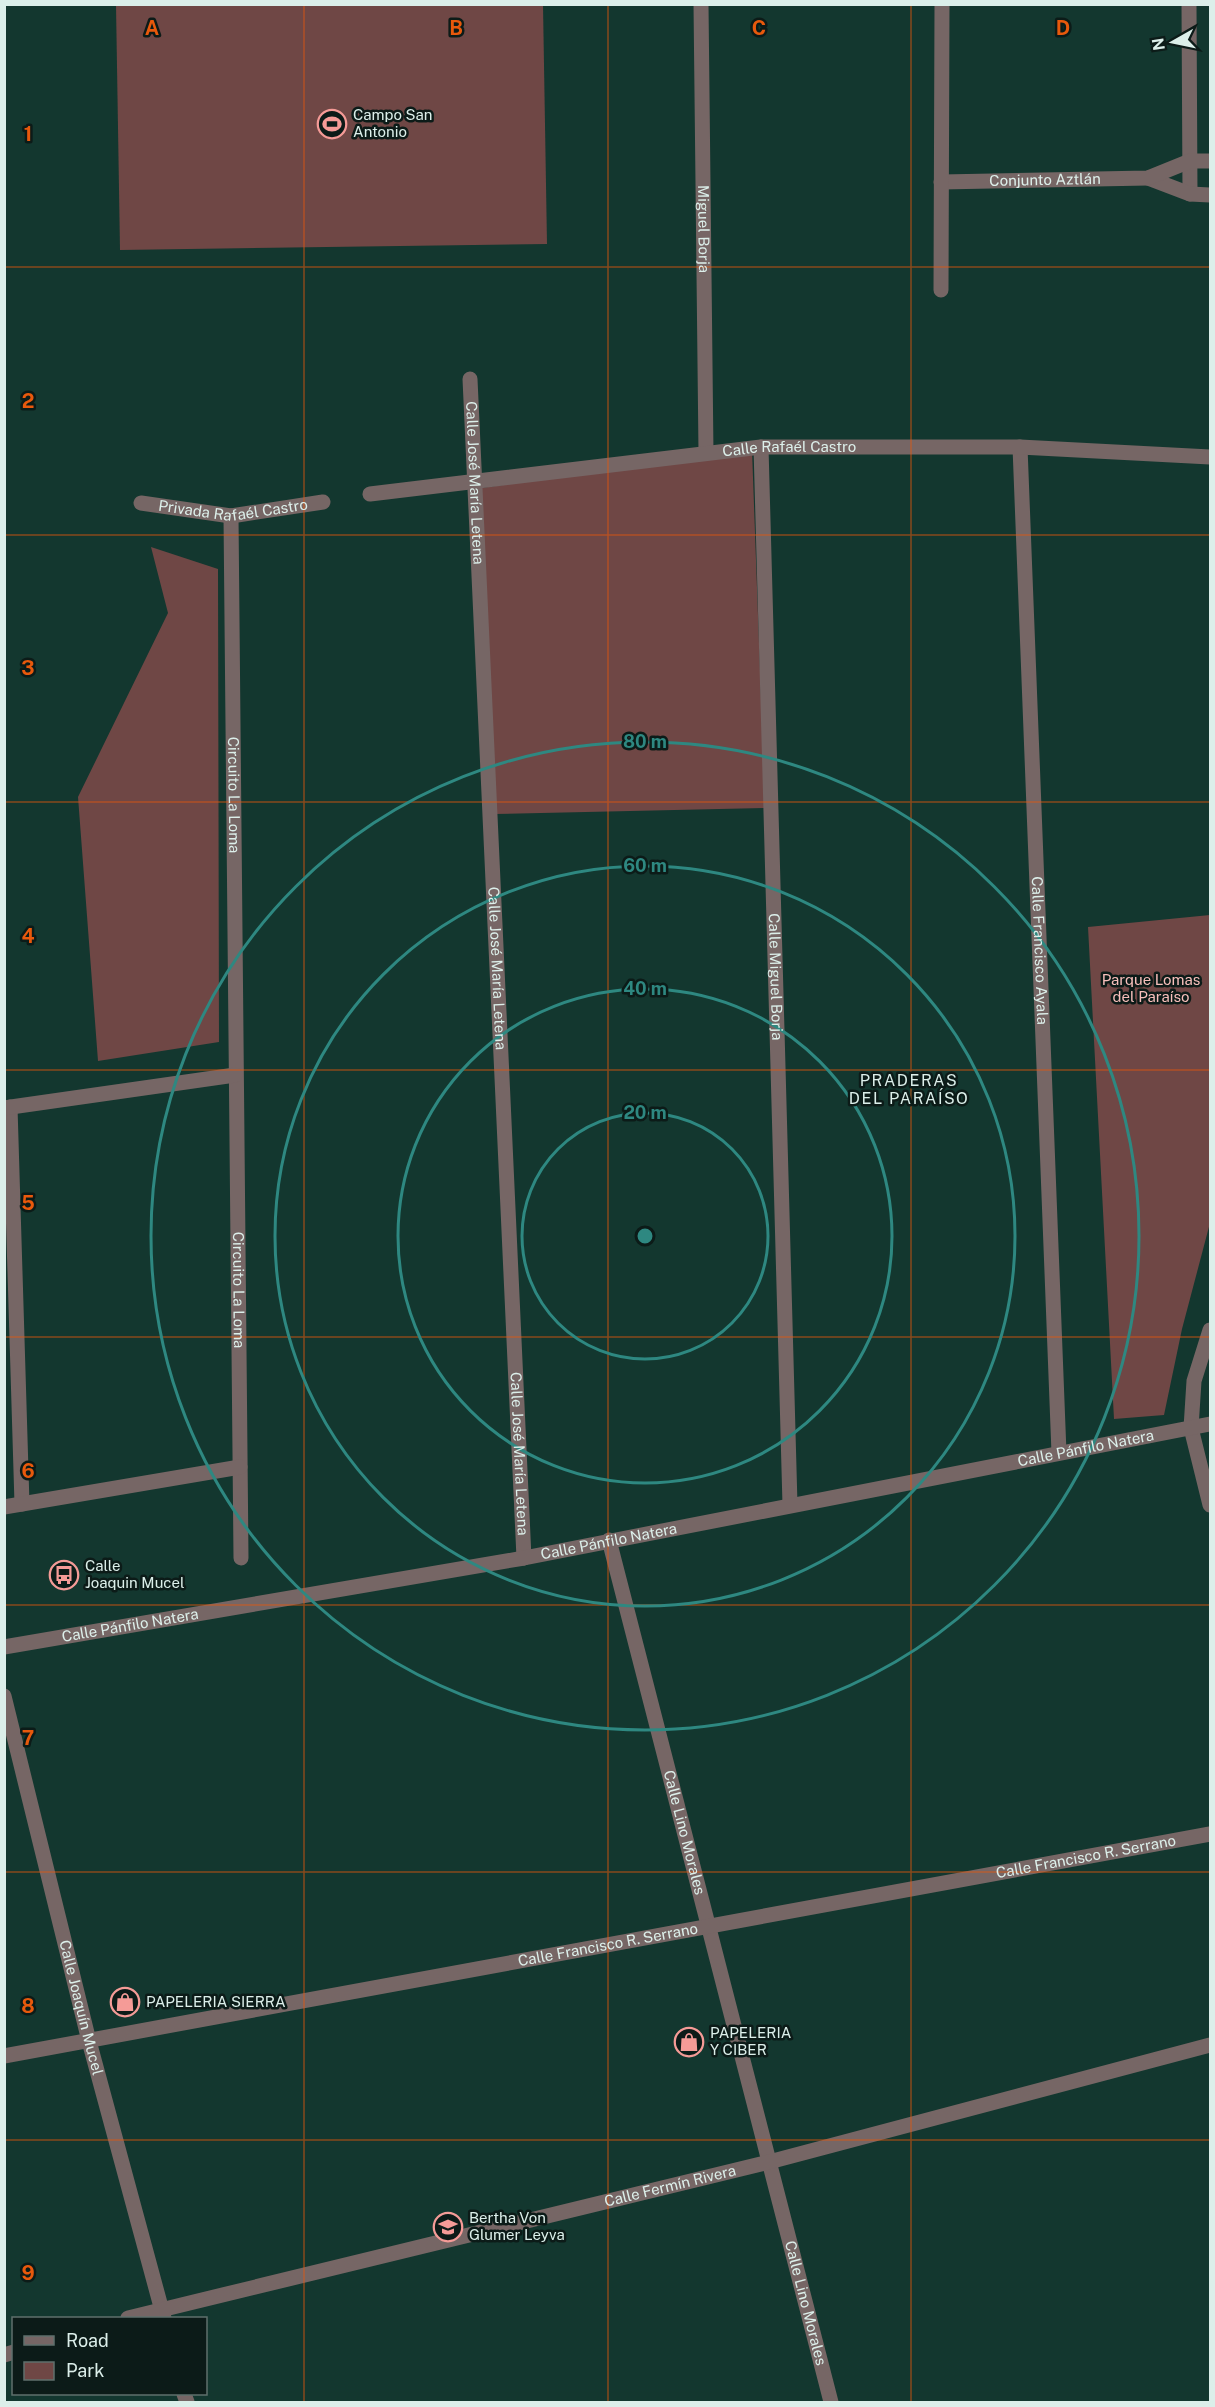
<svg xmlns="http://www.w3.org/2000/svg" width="1215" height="2407" font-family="'Public Sans',sans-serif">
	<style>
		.green { fill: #6f4745 }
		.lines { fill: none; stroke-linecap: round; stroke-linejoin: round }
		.minor { stroke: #766665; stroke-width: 15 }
		.grid { fill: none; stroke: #e8590c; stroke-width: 1.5; stroke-opacity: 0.55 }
		.ring { fill: none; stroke: #2e8881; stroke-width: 3 }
		.labels { text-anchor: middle; stroke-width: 5; stroke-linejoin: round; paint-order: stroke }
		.poi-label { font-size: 15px; fill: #dcefea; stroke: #0c1b18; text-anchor: start }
		.street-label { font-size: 15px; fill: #dcefea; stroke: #0c1b18 }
		.park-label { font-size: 15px; fill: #f7bfbb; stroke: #0c1b18 }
		.neighbourhood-label { font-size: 16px; letter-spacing: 1.5px; fill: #dcefea; stroke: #0c1b18 }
		.grid-label { font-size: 20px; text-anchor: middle; font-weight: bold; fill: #e8590c; stroke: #0c1b18; stroke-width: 5; stroke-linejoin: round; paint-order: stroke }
		.centre { fill: #2e8881; stroke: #0c1b18; stroke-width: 3 }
		.ring-label { font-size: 18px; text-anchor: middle; font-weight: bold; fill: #2e8881; stroke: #0c1b18; stroke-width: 5; stroke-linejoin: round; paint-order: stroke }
	</style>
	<rect width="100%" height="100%" fill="#13372f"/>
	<g class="green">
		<polygon points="116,5 543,5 547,244 120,250"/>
		<polygon points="752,450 765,808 494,814 481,488"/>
		<polygon points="151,547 218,569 219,1042 98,1061 78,797 168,613"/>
		<polygon points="1210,915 1210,1223 1182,1329 1164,1415 1114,1419 1088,927"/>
	</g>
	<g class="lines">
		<g class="minor">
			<path id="s1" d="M701 4 706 453"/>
			<polyline points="1189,4 1190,194"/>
			<polyline points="1148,178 1190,194 1210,195"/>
			<path id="s2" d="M941 182 1148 178 1190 161H1210"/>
			<polyline points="941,290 942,4"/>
			<path id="s3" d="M470 379 524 1558"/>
			<path id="s4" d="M761 447 790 1505"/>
			<path id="s5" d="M1020 447 1059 1453"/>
			<path id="s6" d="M370 494 761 447H1020L1210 457"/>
			<path id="s7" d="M141 503 231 516 323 502"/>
			<path id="s8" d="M231 516 241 1558"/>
			<polyline points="10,1107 22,1504"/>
			<polyline points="4,1108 235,1075"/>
			<polyline points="1210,1330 1194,1381 1191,1428 1210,1505"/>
			<polyline points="4,1507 240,1467"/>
			<path id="s9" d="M609 1540 831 2402"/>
			<path id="s10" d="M4 1647 524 1558 1210 1424"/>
			<path id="s11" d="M4 1696 89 2041 164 2318"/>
			<path id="s12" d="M4 2056 1210 1834"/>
			<path id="s13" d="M128 2318 769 2162 1210 2045"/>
			<polyline points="4,2355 14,2352"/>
			<polyline points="184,2394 187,2402"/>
		</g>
	</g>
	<path class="grid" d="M304 4V2402M608 4V2402M911 4V2402M4 267H1210M4 535H1210M4 802H1210M4 1070H1210M4 1337H1210M4 1605H1210M4 1872H1210M4 2140H1210"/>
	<g class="ring">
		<circle cx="645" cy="1236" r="123"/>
		<circle cx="645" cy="1236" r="247"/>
		<circle cx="645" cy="1236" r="370"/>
		<circle cx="645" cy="1236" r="494"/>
	</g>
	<defs>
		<g id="stadium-ring" transform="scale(1.5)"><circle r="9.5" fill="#0c1b18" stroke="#f59b97" stroke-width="1.5"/><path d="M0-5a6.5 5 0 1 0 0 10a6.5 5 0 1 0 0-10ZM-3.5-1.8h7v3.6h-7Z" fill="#f59b97"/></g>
		<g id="bus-ring" transform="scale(1.5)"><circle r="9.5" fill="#0c1b18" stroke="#f59b97" stroke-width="1.5"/><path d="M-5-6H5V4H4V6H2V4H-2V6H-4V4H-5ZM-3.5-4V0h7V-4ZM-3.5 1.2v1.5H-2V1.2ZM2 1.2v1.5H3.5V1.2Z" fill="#f59b97"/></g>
		<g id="shop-ring" transform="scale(1.5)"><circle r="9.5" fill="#0c1b18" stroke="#f59b97" stroke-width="1.5"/><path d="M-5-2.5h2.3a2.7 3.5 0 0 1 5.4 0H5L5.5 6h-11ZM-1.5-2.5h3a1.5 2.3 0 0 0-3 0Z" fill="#f59b97"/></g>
		<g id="school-ring" transform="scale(1.5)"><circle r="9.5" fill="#0c1b18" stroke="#f59b97" stroke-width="1.5"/><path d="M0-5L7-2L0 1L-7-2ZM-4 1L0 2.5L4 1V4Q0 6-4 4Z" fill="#f59b97"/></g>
	</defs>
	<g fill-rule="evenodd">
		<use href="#stadium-ring" x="332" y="124"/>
		<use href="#bus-ring" x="64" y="1575"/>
		<use href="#shop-ring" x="125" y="2002"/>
		<use href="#shop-ring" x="689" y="2042"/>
		<use href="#school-ring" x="448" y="2227"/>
	</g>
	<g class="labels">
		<g class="poi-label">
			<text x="353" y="120">Campo San<tspan x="353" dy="17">Antonio</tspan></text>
			<text x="85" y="1571">Calle<tspan x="85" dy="17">Joaquin Mucel</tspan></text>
			<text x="146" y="2007">PAPELERIA SIERRA</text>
			<text x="710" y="2038">PAPELERIA<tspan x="710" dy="17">Y CIBER</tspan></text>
			<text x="469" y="2223">Bertha Von<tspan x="469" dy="17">Glumer Leyva</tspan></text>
		</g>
		<g class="street-label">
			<text dy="5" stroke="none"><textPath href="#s2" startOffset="104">Conjunto Aztlán</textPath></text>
			<text dy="5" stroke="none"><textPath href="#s1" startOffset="225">Miguel Borja</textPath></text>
			<text dy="5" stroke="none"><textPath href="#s6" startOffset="422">Calle Rafaél Castro</textPath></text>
			<text dy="5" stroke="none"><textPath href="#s3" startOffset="104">Calle José María Letena</textPath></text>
			<text dy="5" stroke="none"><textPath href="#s7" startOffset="93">Privada Rafaél Castro</textPath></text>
			<text dy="5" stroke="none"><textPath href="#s8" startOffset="279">Circuito La Loma</textPath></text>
			<text dy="5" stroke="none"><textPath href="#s5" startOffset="504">Calle Francisco Ayala</textPath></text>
			<text dy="5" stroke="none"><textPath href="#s3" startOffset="590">Calle José María Letena</textPath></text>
			<text dy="5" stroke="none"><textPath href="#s4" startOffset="530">Calle Miguel Borja</textPath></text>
			<text dy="5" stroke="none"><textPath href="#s8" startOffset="774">Circuito La Loma</textPath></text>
			<text dy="5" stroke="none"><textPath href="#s10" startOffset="1100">Calle Pánfilo Natera</textPath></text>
			<text dy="5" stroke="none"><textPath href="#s3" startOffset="1076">Calle José María Letena</textPath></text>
			<text dy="5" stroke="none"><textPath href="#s10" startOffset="614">Calle Pánfilo Natera</textPath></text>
			<text dy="5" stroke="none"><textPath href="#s10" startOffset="128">Calle Pánfilo Natera</textPath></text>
			<text dy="5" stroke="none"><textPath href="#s9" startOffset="302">Calle Lino Morales</textPath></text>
			<text dy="5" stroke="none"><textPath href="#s12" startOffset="1100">Calle Francisco R. Serrano</textPath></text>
			<text dy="5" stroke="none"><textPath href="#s12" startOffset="614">Calle Francisco R. Serrano</textPath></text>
			<text dy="5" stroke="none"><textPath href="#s11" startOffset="321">Calle Joaquín Mucel</textPath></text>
			<text dy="5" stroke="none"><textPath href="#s13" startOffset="558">Calle Fermín Rivera</textPath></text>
			<text dy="5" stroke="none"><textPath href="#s9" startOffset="788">Calle Lino Morales</textPath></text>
		</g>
		<g class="park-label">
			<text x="1151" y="985">Parque Lomas<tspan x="1151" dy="17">del Paraíso</tspan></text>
		</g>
		<g class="neighbourhood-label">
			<text x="909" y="1086">PRADERAS<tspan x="909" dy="18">DEL PARAÍSO</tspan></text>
		</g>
	</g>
	<g class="grid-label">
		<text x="152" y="35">A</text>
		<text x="456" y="35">B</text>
		<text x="759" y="35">C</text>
		<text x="1063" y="35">D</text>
		<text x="28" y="141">1</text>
		<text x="28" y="408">2</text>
		<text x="28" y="675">3</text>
		<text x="28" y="943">4</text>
		<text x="28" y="1210">5</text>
		<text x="28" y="1478">6</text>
		<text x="28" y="1745">7</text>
		<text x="28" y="2013">8</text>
		<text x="28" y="2280">9</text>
	</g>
	<circle cx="645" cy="1236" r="9" class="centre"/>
	<g class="ring-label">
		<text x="645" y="748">80 m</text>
		<text x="645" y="872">60 m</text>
		<text x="645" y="995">40 m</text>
		<text x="645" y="1119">20 m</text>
	</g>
	<rect width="1215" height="2407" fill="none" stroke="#dcefea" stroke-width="12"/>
	<rect x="12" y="2317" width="195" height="78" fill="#0c1b18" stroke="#5f706c" stroke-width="1.5"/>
	<rect x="24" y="2336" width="30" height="9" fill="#766665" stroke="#5f706c" stroke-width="1.5"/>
	<text x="66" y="2347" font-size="18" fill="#dcefea">Road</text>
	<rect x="24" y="2362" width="30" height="18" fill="#6f4745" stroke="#5f706c" stroke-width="1.5"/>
	<text x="66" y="2377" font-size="18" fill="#dcefea">Park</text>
	<g transform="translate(1173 42) rotate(261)" stroke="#0c1b18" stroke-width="4.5" paint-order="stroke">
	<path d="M0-4.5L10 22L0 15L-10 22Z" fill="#dcefea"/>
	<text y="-9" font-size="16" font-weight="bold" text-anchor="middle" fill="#dcefea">N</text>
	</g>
</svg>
